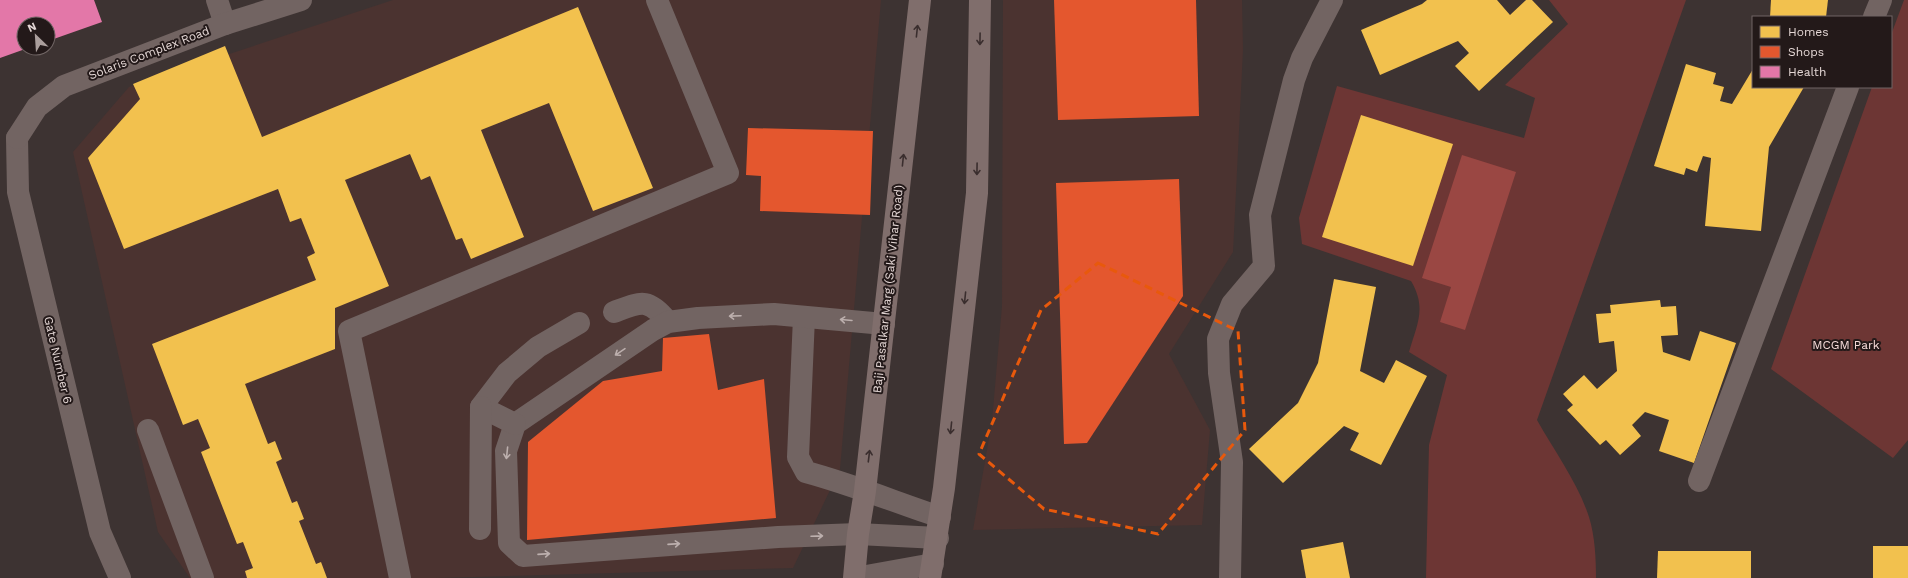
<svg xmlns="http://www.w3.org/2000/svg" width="1908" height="578" font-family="'Work Sans',sans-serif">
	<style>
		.built { fill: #4b3330 }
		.green { fill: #6d3634 }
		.water { fill: #9a4743 }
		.homes { fill: #f2c14e }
		.shops { fill: #e4572e }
		.health { fill: #e377a8 }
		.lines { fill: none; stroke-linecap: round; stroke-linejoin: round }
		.minor { stroke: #726462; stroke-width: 22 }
		.major { stroke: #806e6c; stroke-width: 22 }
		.oneway { stroke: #3a2e2e }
		.oneway2 { stroke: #bcafad }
		.marked { fill: none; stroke: #e8590c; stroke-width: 3; stroke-dasharray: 8 5; stroke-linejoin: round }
		.labels { text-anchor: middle; stroke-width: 4; stroke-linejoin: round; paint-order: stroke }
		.street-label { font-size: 12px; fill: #e4d7d5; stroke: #231919 }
		.park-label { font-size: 12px; fill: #f7dcda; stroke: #231919 }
	</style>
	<rect width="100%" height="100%" fill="#3d3332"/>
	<g class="built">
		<polygon points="393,0 881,0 840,469 793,568 436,578 190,578 158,532 73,152 129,87"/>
		<polygon points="1003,0 1242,0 1243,50 1233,252 1169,354 1210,430 1202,525 973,530 992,421 1002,306"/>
	</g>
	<g class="green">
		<path d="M1549 0H1686L1537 420C1555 452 1578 483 1589 517 1595 536 1596 559 1596 578H1426L1429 445 1447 375 1409 352C1417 324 1427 308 1411 281L1302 244 1299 218 1337 86 1524 138 1535 98 1505 85 1568 24Z"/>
		<polygon points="1904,0 1908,0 1908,440 1893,458 1771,369 1872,87 1891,87 1891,35"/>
	</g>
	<polygon class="water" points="1462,155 1516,172 1465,330 1440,322 1451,287 1422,278"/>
	<g class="homes">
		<polygon points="1427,0 1497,0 1510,15 1526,0 1532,0 1553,22 1479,91 1455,66 1469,53 1458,41 1380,75 1361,30 1422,4"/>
		<polygon points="1771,0 1828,0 1826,17 1770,17"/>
		<polygon points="578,7 653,188 593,211 549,103 481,130 524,237 471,259 462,238 456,240 430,176 421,180 410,154 345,180 389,286 335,308 335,349 245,384 268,444 275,441 282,459 276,462 292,503 297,501 304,519 299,521 316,564 321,562 327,578 247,578 245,571 253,568 243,542 237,544 201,452 210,448 198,419 183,425 152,344 316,280 307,257 315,253 301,218 290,222 278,189 124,249 88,158 140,99 133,84 225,46 262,137"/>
		<polygon points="1686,64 1716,73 1713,84 1724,87 1720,101 1732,104 1753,69 1753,87 1804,87 1769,147 1761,231 1705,226 1711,158 1703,156 1697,172 1686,168 1684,175 1654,166"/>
		<polygon points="1361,115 1453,144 1413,266 1322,237"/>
		<polygon points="1334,279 1376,287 1360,371 1384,383 1396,360 1427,376 1381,465 1350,450 1359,433 1344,426 1283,483 1249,449 1298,403 1318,363"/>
		<polygon points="1660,300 1661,307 1676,306 1678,335 1661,336 1663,352 1690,361 1700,331 1736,343 1694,463 1659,451 1669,420 1645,412 1632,425 1641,436 1620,455 1606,440 1600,445 1567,410 1573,405 1563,394 1584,375 1597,389 1617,371 1614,341 1599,343 1596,314 1611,313 1610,305"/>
		<polygon points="1343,542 1350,578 1306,578 1301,550"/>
		<rect x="1873" y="546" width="35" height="32"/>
		<polygon points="1658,551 1751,551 1751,578 1657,578"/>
	</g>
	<g class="shops">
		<polygon points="1054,0 1196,0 1199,116 1058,120"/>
		<polygon points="748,128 873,131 870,215 760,211 761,176 746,175"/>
		<polygon points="1179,179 1183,296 1087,443 1064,444 1056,183"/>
		<polygon points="709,334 718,390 764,379 776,518 527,540 528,442 603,381 662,371 663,338"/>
	</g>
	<polygon class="health" points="0,0 94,0 102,22 48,41 48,24 24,24 24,48 28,48 0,58"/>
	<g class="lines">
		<g class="minor">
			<polyline points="217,0 225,24"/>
			<polyline points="1874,17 1881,0"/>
			<polyline points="17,138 18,192 100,532 120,578"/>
			<polyline points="17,138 37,107 64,86 225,24 301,0"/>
			<path d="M614 312C641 302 648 297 668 322"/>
			<path d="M804 317 798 457 806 472C851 484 895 502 940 517"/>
			<polyline points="884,324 774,314 698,318 668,322 653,330 515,424 506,451 509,543 523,556 778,537 858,534 938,538"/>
			<polyline points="515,424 481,407 507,373 538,347 579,323"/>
			<polyline points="148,430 203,578"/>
			<polyline points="1699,481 1848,87"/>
			<polyline points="480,529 481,407"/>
			<polyline points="400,578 349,331 728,173 657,0"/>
			<polyline points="855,578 933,564"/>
			<polyline points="1230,578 1232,462 1219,373 1218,339 1232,304 1264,266 1260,215 1294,80 1302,58 1332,0"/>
		</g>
		<g class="major">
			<polyline points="854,578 858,534 865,491 920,0"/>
			<polyline points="930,578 944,488 977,193 980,0"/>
		</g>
	</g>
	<defs><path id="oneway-shaft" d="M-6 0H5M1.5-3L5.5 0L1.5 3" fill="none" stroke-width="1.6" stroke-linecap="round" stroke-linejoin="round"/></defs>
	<g class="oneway">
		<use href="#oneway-shaft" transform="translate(917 31) rotate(-84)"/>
		<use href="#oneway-shaft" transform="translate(980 39) rotate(91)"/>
		<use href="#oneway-shaft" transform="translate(903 160) rotate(-84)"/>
		<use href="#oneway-shaft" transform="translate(977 169) rotate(91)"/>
		<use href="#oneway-shaft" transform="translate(965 298) rotate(96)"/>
		<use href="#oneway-shaft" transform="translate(951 428) rotate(96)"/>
		<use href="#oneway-shaft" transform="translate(869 456) rotate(-83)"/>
	</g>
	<g class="oneway2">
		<use href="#oneway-shaft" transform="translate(735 316) rotate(178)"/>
		<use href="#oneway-shaft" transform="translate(846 320) rotate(-175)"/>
		<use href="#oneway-shaft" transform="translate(620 352) rotate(146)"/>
		<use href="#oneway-shaft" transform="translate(507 453) rotate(96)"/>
		<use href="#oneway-shaft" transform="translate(817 536) rotate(-2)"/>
		<use href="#oneway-shaft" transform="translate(674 544) rotate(-4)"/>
		<use href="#oneway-shaft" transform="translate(544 554) rotate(-4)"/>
	</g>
	<path class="marked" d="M1098 263 1238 331 1245 430 1158 534 1044 509 979 454 1041 310Z"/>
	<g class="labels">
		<g class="street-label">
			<text transform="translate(149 53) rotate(-21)" y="4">Solaris Complex Road</text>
			<text transform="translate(888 289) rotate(-84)" y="4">Baji Pasalkar Marg (Saki Vihar Road)</text>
			<text transform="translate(58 360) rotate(77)" y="4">Gate Number 6</text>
		</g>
		<g class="park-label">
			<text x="1846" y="349">MCGM Park</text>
		</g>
	</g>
	<rect x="1752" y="16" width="140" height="72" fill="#231919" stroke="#706564"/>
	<rect x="1760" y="26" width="20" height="12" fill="#f2c14e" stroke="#706564"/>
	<text x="1788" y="36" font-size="12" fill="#e4d7d5">Homes</text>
	<rect x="1760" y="46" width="20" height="12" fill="#e4572e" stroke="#706564"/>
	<text x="1788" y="56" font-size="12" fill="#e4d7d5">Shops</text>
	<rect x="1760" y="66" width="20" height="12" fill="#e377a8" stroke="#706564"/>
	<text x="1788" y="76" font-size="12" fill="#e4d7d5">Health</text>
	<g transform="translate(36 36) rotate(335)"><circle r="19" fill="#231919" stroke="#706564"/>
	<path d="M0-3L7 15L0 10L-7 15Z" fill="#aa9e9c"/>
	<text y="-6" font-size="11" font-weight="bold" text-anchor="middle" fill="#e4d7d5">N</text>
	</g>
</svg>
